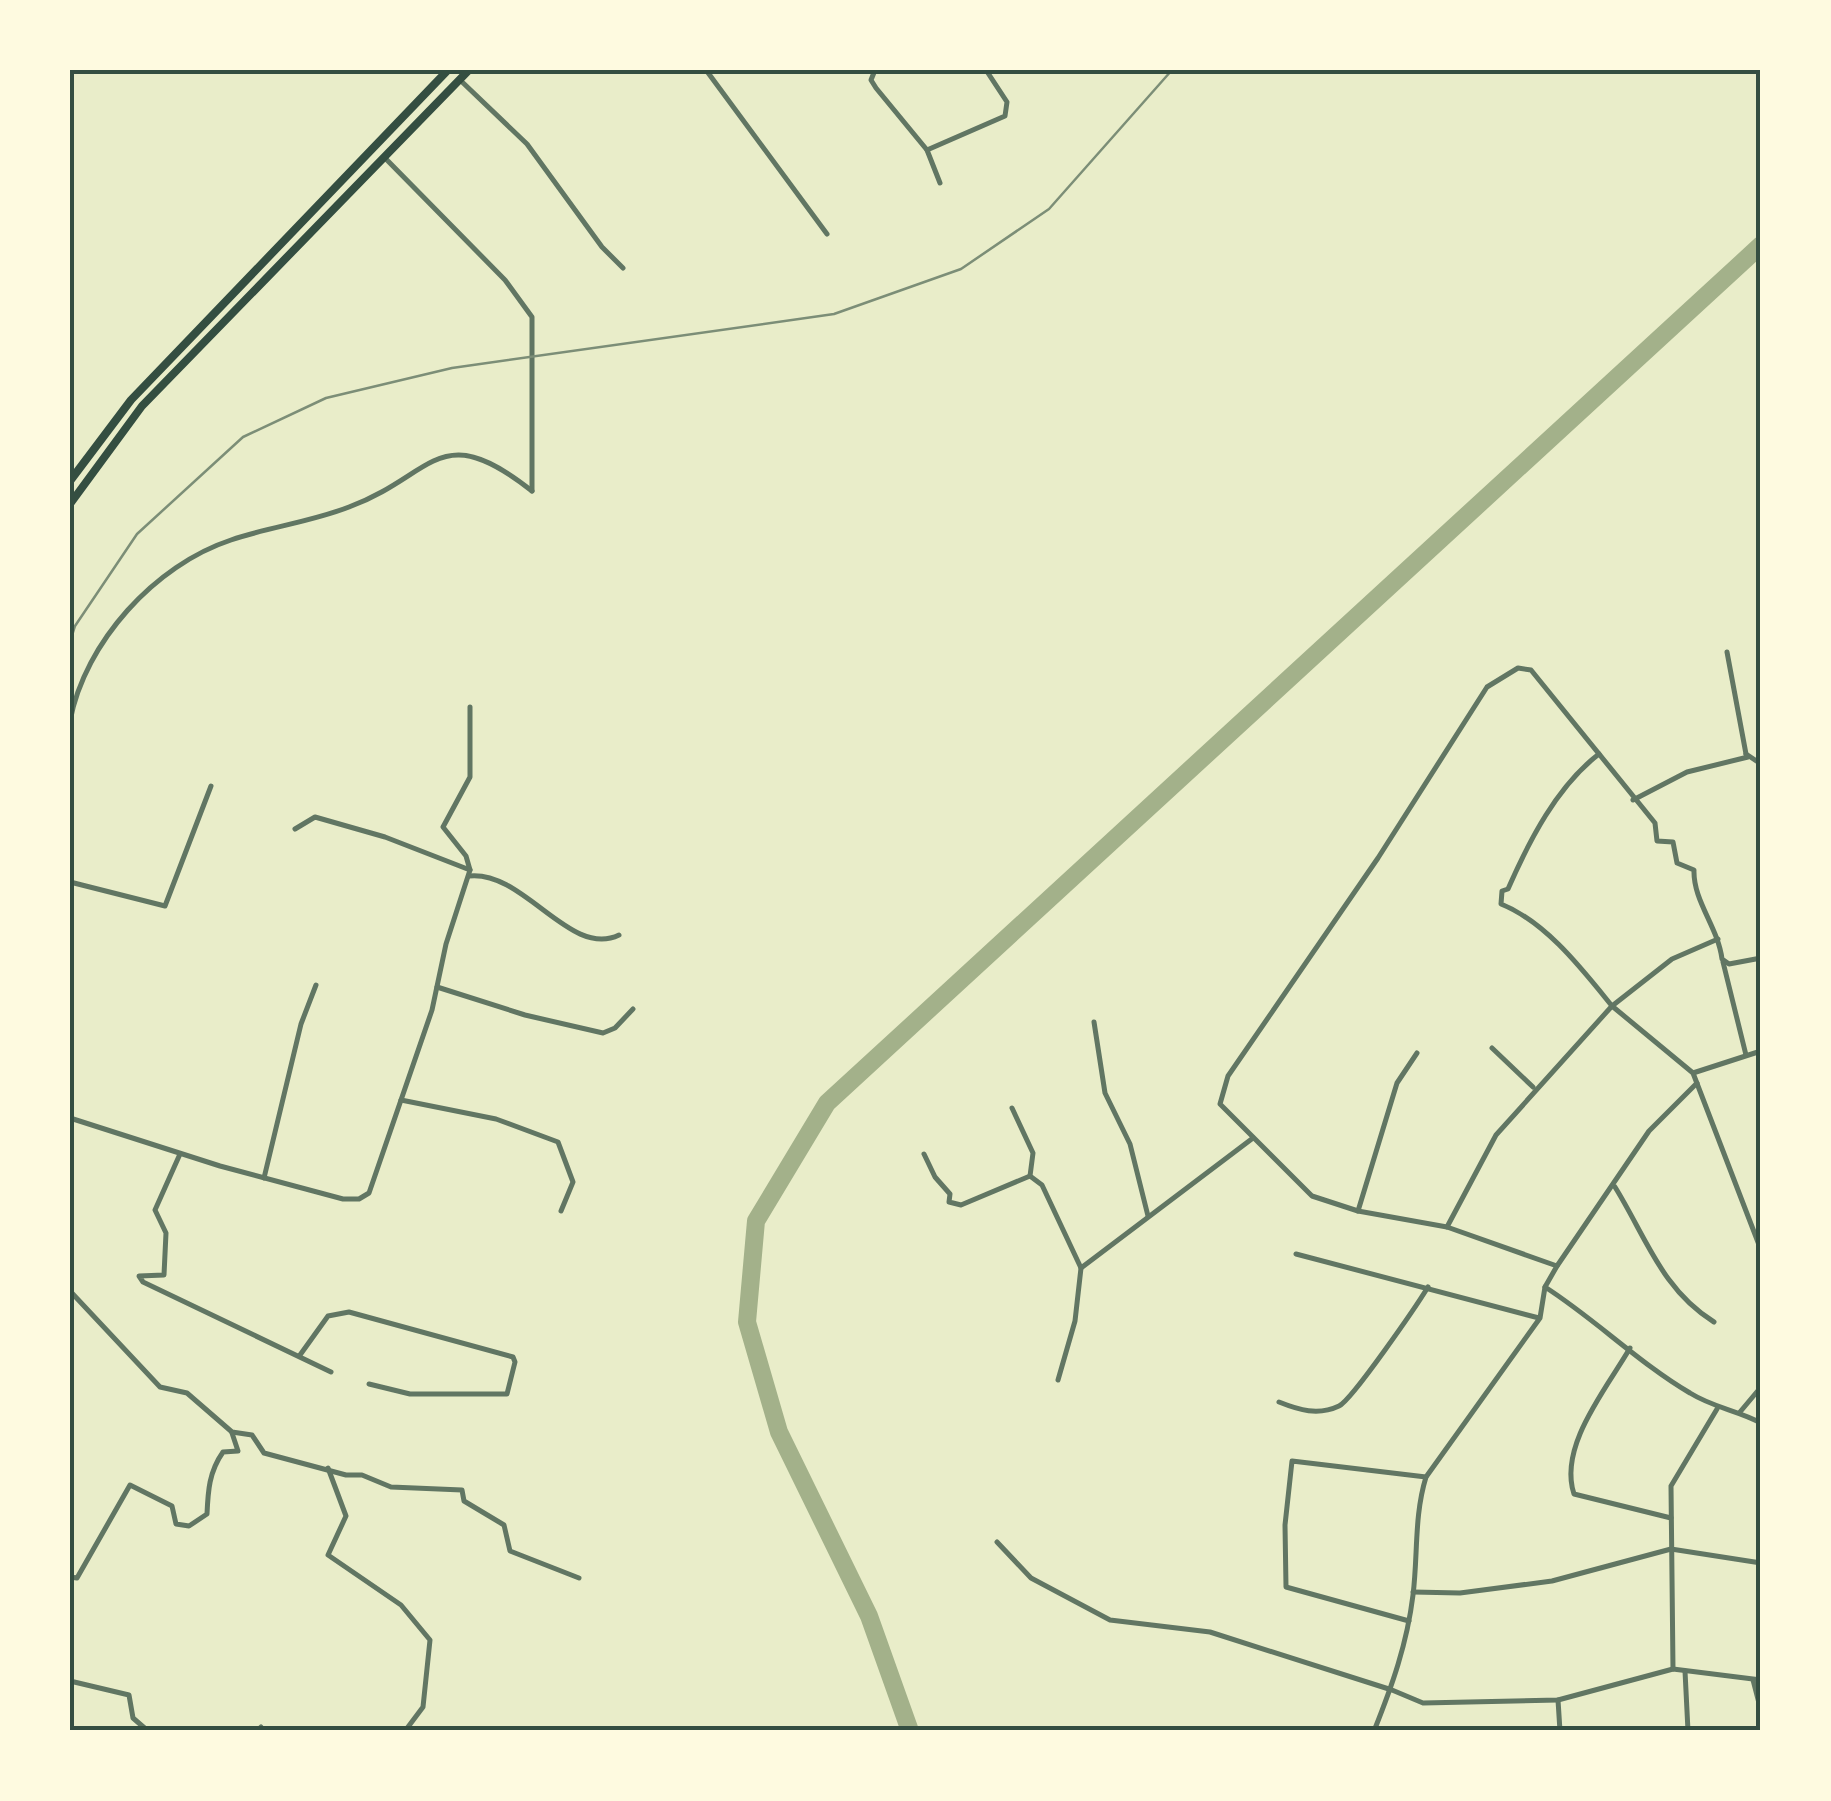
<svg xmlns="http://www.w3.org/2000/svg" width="1831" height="1801" font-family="'DM Sans',sans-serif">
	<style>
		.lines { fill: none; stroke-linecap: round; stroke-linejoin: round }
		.river { stroke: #a3b18a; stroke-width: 18 }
		.minor { stroke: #617663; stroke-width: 5 }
		.trunk { stroke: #344e41; stroke-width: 8 }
		.rail { stroke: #7c8e77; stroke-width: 2.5 }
		.neatline { fill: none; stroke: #344e41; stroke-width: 4 }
	</style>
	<rect width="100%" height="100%" fill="#e9edc9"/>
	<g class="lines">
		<polyline class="river" points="910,1731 869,1616 779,1432 747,1322 756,1221 827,1103 1761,245"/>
		<g class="minor">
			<polyline points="706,70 827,234"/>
			<polyline points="875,70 871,80 876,88 927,150 940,183"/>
			<polyline points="459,79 527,144 602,247 623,268"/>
			<polyline points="927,150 1005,116 1007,102 986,70"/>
			<polyline points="385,158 505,280 532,317 532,491"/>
			<polyline points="1727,652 1746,754 1761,764"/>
			<path d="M70 721C85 642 155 565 231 540 269 527 311 522 349 507 435 475 438 417 532 491"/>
			<polyline points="1633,800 1687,772 1748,757 1746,754"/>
			<polyline points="295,829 315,817 385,837 470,870"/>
			<path d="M469 876C524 870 570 959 619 935"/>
			<polyline points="70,882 165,906 211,786"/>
			<polyline points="1718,939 1672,959 1612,1006 1693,1073 1761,1250"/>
			<polyline points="1723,962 1746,1055"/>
			<polyline points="437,987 525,1015 603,1033 615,1028 633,1009"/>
			<polyline points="1094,1022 1105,1093 1130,1144 1148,1216"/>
			<polyline points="1492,1048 1533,1087"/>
			<polyline points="1693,1073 1761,1051"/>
			<polyline points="401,1100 496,1119 558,1142 573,1182 561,1211"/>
			<polyline points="1012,1108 1033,1153 1030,1176 1042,1185 1081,1268 1075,1321 1058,1380"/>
			<polyline points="70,1118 220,1166 343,1199 359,1199 369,1193 432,1010 446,944 470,870 466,856 443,827 470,777 470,707"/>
			<polyline points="180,1154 155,1210 166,1233 164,1275 139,1276 143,1282 331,1372"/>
			<polyline points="924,1154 935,1177 950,1194 949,1202 961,1205 1030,1176"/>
			<polyline points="70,1164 70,1171"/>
			<polyline points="264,1178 301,1024 316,985"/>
			<path d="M1615 1187C1646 1237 1662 1290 1714 1322"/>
			<polyline points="1358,1211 1397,1083 1417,1053"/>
			<path d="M1447 1227 1496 1135 1612 1006C1582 969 1546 922 1501 904L1502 891 1508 889C1529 841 1557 786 1599 754"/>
			<polyline points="1296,1254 1539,1318"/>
			<path d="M1557 1266 1447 1227 1358 1211 1312 1196 1220 1104 1228 1076 1378 858 1487 687 1518 668 1531 670 1655 823 1657 841 1673 842 1677 863 1694 870C1693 901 1718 927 1722 959L1729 964 1761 958"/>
			<polyline points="1081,1268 1253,1138"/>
			<path d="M1545 1287C1595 1319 1639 1363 1690 1393 1714 1408 1737 1410 1761 1423"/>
			<polyline points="70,1291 160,1387 187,1393 232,1432 252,1435 264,1453 346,1475 362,1475 391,1487 462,1490 464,1501 504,1525 510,1551 579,1578"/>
			<path d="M1630 1348C1607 1388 1558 1446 1574 1494L1671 1518"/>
			<polyline points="300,1355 328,1316 349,1312 513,1357 515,1362 507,1394 410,1394 369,1384"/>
			<path d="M1279 1402C1299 1410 1318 1416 1339 1406 1352 1400 1417 1305 1428 1287"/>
			<polyline points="1740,1412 1761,1387"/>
			<polyline points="328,1468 346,1516 328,1555 401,1605 430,1640 423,1707 405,1731"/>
			<polyline points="997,1542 1031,1578 1110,1620 1210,1632 1392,1690 1423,1703 1558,1700 1673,1669 1761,1680"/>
			<path d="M70 1577 77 1578 130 1485 172 1506 176 1524 189 1526 207 1514C208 1491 209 1472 223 1452L238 1451 232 1433"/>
			<polyline points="1413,1592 1460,1593 1552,1581 1671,1549 1761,1563"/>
			<polyline points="1409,1621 1286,1587 1285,1525 1292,1461 1426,1477"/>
			<polyline points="1673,1669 1671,1486 1717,1409"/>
			<polyline points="1685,1671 1688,1731"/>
			<polyline points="1753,1680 1761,1711"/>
			<polyline points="70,1681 129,1695 133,1718 148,1731"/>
			<polyline points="1558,1700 1560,1731"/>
			<polyline points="257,1731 261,1727"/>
			<path d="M1374 1731C1392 1686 1407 1644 1413 1595 1418 1555 1414 1516 1426 1477L1540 1318 1545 1287 1557 1266 1649 1131 1697 1083"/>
		</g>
		<g class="trunk">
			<polyline points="70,481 131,400 448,70"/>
			<polyline points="70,504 142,406 469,70"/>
		</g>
		<polyline class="rail" points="70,642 75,626 137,534 243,437 326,398 452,368 834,314 961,269 1049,209 1172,70"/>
	</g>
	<rect width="1831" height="1801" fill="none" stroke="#fefae0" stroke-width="145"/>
	<rect x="72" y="72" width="1686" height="1656" class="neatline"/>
</svg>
